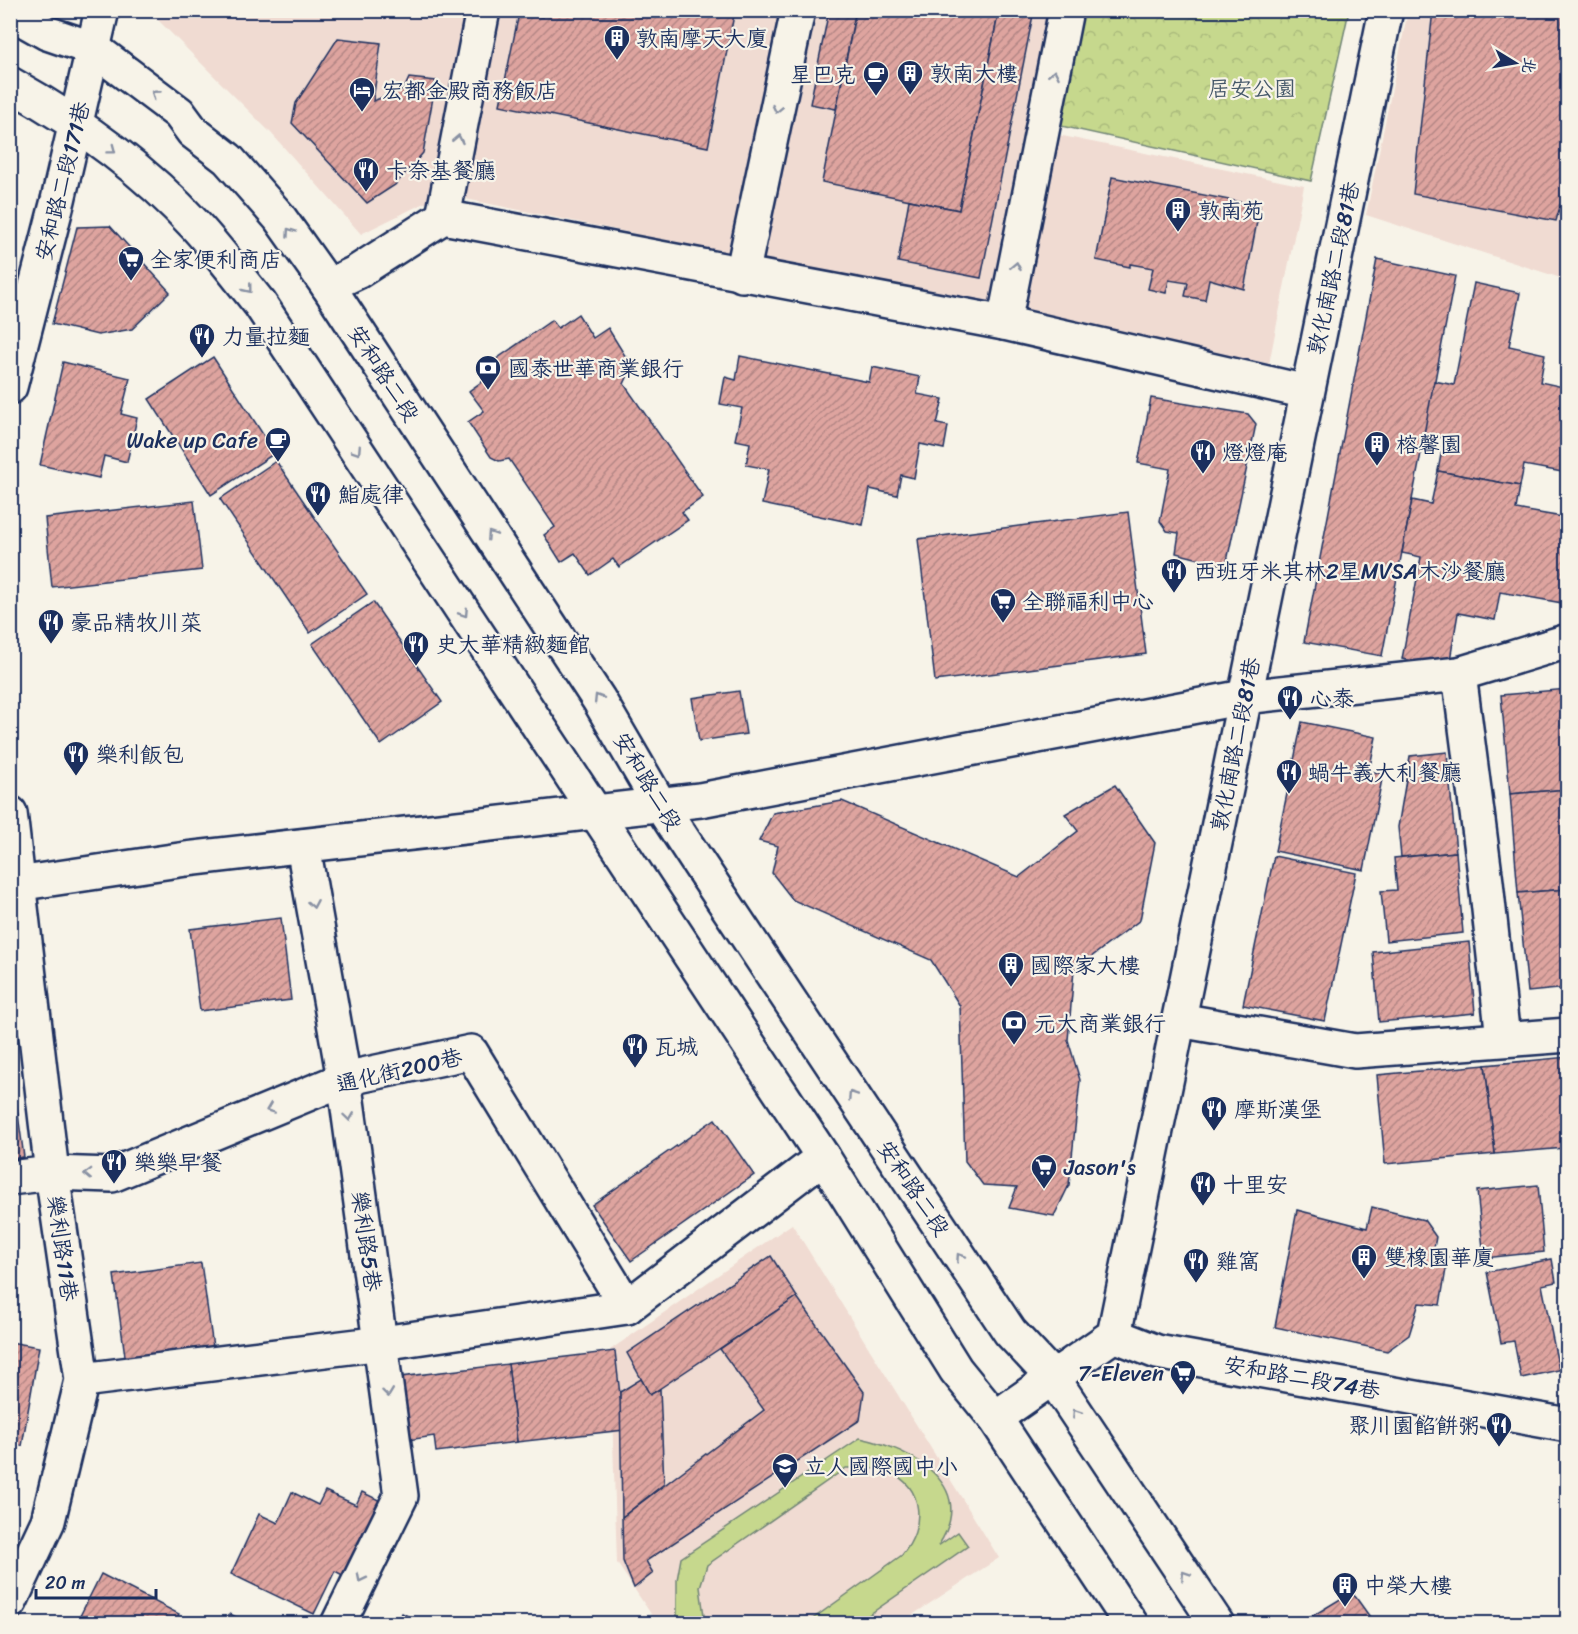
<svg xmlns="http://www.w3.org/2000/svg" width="1578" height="1634" font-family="Sriracha,'LXGW WenKai TC',sans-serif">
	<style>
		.built { fill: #f0dbd2 }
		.park { fill: url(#park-crowns); stroke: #708476; stroke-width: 1.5 }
		.pitch { fill: #c6d88d; stroke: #708476; stroke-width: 1.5 }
		.building { fill: url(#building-hatch); stroke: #1b2f5e; stroke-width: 1.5 }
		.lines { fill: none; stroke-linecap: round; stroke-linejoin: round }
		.minor-casing { stroke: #1b2f5e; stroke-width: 38 }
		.minor { stroke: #f7f3e8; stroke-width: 33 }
		.oneway { stroke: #8991a3 }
		.labels { text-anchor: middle; stroke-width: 4.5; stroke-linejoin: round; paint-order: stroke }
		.poi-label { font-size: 22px; fill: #1b2f5e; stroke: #f7f3e8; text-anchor: start }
		.park-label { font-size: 22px; fill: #46596a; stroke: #f7f3e8 }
		.street-label { font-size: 22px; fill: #1b2f5e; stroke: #f7f3e8 }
	</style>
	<defs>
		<pattern id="park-crowns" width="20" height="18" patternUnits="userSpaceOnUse" patternTransform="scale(1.5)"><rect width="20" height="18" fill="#c6d88d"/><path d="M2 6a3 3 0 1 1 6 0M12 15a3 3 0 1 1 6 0" fill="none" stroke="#aaba7c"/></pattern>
		<pattern id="building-hatch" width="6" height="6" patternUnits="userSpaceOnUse" patternTransform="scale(1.5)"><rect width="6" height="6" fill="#dea49f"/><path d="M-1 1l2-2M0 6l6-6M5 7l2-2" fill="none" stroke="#b38685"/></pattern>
	</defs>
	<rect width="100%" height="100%" fill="#f7f3e8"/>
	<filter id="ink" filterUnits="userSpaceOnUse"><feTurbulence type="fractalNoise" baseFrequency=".0167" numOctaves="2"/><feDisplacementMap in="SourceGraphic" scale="12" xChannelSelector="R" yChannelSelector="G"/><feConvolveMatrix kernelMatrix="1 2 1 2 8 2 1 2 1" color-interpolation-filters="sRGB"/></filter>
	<g filter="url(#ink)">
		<g class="built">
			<polygon points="149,11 1048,11 1024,128 1304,186 1269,364 461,198 424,203 361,234 271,133"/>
			<polygon points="1408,11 1567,11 1567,280 1366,215"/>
			<polygon points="792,1224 999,1558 900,1623 657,1623 617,1563 610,1350"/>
		</g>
		<polygon class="park" points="1083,11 1349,11 1311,181 1061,126"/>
		<path class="pitch" d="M860 1438C912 1449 979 1485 938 1546L958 1532 968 1546 857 1623H807L902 1555C925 1528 925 1487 889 1472 876 1467 859 1468 846 1468L707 1565 700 1587 705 1623H677V1580L681 1558Z"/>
		<g class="building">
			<polygon points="545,10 735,10 708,147 500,105 519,13 543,17"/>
			<polygon points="829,10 856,10 836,109 810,104"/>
			<polygon points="856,10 999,10 959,210 822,182"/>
			<polygon points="999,10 1034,10 981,278 898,262 909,200 959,210"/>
			<polygon points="1433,10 1568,10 1568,188 1565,188 1556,221 1413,194"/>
			<polygon points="338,38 381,43 373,101 404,89 409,78 436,81 423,153 395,185 367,203 292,123 296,103"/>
			<polygon points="1112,177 1260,206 1244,289 1209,279 1205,300 1185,296 1188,283 1169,280 1166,293 1148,289 1153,268 1130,264 1130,267 1096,260"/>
			<polygon points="110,226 170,292 132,329 98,335 52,324 77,227"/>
			<polygon points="1377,259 1455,276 1382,656 1304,642"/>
			<polygon points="1474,283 1520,293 1509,346 1545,354 1540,382 1568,388 1568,473 1524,465 1520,486 1438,471 1444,438 1424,434 1434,381 1454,385"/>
			<polygon points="578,314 593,338 608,328 632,367 624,384 703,497 682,512 688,520 619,567 613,559 590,575 575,553 561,562 544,535 555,527 509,459 499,461 491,457 468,422 484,411 469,391 491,375 485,367 552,320 558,328"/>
			<polygon points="740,356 869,382 872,367 920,377 917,394 943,399 937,424 948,426 944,449 920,444 914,478 901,475 897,495 870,489 863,525 762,504 769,469 746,465 750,443 735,440 742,408 720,404 725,377 736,380"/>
			<polygon points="213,357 275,453 211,495 149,399"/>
			<polygon points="63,362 130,378 121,414 137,418 127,462 104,456 99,478 40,465"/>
			<polygon points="1151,398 1248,414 1256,424 1226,566 1176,553 1179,533 1167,531 1160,521 1170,469 1138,463"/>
			<polygon points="276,461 367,594 310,633 220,499"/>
			<polygon points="1438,471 1520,486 1516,509 1568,518 1568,604 1500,592 1495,620 1458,613 1449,666 1402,659 1421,557 1402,553 1412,500 1431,504"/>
			<polygon points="194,501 202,570 52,587 45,518"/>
			<polygon points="1128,512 1146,654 935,681 918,539"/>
			<polygon points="373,602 442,702 381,745 312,644"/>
			<polygon points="1568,689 1568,789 1510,794 1501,695"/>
			<polygon points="739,691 746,734 699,741 692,698"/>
			<polygon points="1302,722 1376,737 1369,771 1383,774 1364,870 1275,851"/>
			<polygon points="1447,752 1456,852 1401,857 1398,827 1410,756"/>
			<polygon points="1115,785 1155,843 1140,920 1074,970 1068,1040 1080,1080 1069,1185 1054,1216 1009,1208 1017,1187 983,1185 965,1161 960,1006 931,960 793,900 772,873 778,846 759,841 773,813 842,801 1019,877 1078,831 1065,814"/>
			<polygon points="1568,789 1568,889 1518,893 1510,794"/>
			<polygon points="1456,852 1463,933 1386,941 1381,891 1397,890 1394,858"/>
			<polygon points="1274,856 1356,873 1325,1021 1243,1005"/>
			<polygon points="1568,889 1568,988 1528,992 1518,893"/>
			<polygon points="281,918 291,1000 200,1011 190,929"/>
			<polygon points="1469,942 1475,1013 1379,1022 1373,952"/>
			<polygon points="1568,1057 1568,1139 1565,1140 1565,1148 1495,1154 1485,1065"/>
			<polygon points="1485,1065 1495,1154 1385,1164 1377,1075"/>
			<polygon points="14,1086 24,1157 10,1159 10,1087"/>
			<polygon points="715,1119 754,1175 631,1261 592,1205"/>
			<polygon points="1538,1185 1544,1252 1484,1258 1477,1191"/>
			<polygon points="1372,1207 1424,1220 1436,1237 1433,1253 1448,1257 1440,1305 1419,1303 1409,1335 1387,1351 1275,1327 1297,1210 1367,1228"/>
			<polygon points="771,1256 797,1297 650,1395 627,1353"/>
			<polygon points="1552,1259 1556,1282 1542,1285 1559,1370 1521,1378 1514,1341 1501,1343 1487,1272"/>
			<polygon points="201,1263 214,1354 143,1363 125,1356 114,1275"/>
			<polygon points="797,1297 864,1392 860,1420 646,1561 653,1573 634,1588 623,1561 622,1517 764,1410 720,1349"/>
			<polygon points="10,1342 39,1347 22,1446 10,1443"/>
			<polygon points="615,1351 624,1430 517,1442 508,1364"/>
			<polygon points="508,1364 517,1442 436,1452 434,1436 408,1440 400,1377"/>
			<polygon points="641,1379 650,1395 660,1389 664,1484 622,1517 620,1392"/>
			<polygon points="325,1491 356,1505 362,1492 391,1506 354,1581 335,1571 314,1614 231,1574 259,1514 278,1523 292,1492 318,1505"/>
			<polygon points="101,1574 179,1614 174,1624 76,1624"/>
			<polygon points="1352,1592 1375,1624 1299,1624"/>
			<polygon points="402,1613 422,1624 397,1624"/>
			<polygon points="230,1614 250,1624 225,1624"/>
		</g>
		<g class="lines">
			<g class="minor-casing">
				<g id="minor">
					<polyline points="10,12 47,33 94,49 179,113 193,132 228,159 279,217 328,286 599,700 659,803 699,864 1010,1332 1053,1378 1217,1624"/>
					<path d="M10 84C78 122 143 168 196 226 218 250 239 278 260 304L823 1157 956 1370 995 1418 1131 1624"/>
					<polyline points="443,217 483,10"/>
					<polyline points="742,275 798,10"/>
					<polyline points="328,286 357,272 443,217 1004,323 1307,392"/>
					<polyline points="1004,323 1066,10"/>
					<polyline points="10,387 58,200 102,10"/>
					<polyline points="1459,674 1486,882 1503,1039"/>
					<polyline points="10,813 52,1173 82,1380 48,1521 10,1602"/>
					<polyline points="303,846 344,1079 401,1496 338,1624"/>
					<polyline points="10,885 186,859 700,800 1244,697 1459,674 1568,641"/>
					<polyline points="1179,1020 1355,1051 1568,1035"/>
					<polyline points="10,1178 52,1173 112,1175 344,1079 471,1052 627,1307"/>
					<polyline points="1114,1335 1157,1352 1568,1425"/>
					<polyline points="82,1380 382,1343 627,1307 823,1157"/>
					<polyline points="995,1418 1114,1335 1386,10"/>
				</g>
			</g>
			<use href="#minor" class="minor"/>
		</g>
		<defs><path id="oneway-chevron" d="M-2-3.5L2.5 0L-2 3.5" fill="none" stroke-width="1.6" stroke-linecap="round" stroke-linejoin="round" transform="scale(1.5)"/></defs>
		<g class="oneway">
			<use href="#oneway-chevron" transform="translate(1054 74) rotate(-79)"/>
			<use href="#oneway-chevron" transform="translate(155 94) rotate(-143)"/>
			<use href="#oneway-chevron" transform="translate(777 109) rotate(102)"/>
			<use href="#oneway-chevron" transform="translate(458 139) rotate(-79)"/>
			<use href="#oneway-chevron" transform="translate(112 150) rotate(37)"/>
			<use href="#oneway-chevron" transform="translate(290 232) rotate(-125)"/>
			<use href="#oneway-chevron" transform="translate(1016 266) rotate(-79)"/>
			<use href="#oneway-chevron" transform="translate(248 289) rotate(51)"/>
			<use href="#oneway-chevron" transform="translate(357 451) rotate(57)"/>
			<use href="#oneway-chevron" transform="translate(491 535) rotate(-123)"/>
			<use href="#oneway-chevron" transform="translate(464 613) rotate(57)"/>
			<use href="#oneway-chevron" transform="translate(598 698) rotate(-122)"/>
			<use href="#oneway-chevron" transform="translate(313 904) rotate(80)"/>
			<use href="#oneway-chevron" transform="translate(852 1095) rotate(-124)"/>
			<use href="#oneway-chevron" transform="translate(270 1109) rotate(158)"/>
			<use href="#oneway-chevron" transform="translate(349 1117) rotate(82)"/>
			<use href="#oneway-chevron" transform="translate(88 1174) rotate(-178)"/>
			<use href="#oneway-chevron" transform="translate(960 1257) rotate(-124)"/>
			<use href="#oneway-chevron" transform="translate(388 1393) rotate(83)"/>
			<use href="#oneway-chevron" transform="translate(1076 1413) rotate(-124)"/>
			<use href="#oneway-chevron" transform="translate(1185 1575) rotate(-124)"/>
			<use href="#oneway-chevron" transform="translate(361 1578) rotate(117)"/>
		</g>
	</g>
	<defs>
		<g id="building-pin" transform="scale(1.35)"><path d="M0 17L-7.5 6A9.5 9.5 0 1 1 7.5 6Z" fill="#1b2f5e" stroke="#f7f3e8"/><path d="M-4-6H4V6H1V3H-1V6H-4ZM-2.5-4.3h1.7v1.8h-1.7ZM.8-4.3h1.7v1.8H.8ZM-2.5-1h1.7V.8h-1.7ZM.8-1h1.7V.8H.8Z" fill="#fff"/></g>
		<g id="cafe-pin" transform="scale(1.35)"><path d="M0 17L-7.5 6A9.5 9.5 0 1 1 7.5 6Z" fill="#1b2f5e" stroke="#f7f3e8"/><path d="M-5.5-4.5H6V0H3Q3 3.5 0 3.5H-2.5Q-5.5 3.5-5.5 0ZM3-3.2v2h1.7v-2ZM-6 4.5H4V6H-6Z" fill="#fff"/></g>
		<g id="hotel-pin" transform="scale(1.35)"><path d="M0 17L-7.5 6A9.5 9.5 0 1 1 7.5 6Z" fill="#1b2f5e" stroke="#f7f3e8"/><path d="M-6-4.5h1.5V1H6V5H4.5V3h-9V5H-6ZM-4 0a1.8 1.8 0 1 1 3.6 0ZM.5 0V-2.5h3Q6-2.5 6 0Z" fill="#fff"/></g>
		<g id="restaurant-pin" transform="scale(1.35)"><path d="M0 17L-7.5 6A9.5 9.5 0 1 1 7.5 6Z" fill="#1b2f5e" stroke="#f7f3e8"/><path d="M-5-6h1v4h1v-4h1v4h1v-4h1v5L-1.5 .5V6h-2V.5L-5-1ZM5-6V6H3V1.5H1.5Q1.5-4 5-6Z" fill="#fff"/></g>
		<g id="supermarket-pin" transform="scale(1.35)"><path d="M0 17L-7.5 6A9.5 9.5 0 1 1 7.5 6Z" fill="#1b2f5e" stroke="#f7f3e8"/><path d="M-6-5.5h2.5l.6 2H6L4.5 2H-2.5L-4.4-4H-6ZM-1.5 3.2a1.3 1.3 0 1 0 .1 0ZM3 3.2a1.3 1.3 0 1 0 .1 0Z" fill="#fff"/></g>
		<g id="bank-pin" transform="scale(1.35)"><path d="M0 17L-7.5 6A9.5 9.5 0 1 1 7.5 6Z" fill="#1b2f5e" stroke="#f7f3e8"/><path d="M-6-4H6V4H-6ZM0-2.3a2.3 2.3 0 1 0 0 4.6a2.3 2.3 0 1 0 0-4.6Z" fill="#fff"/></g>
		<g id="school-pin" transform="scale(1.35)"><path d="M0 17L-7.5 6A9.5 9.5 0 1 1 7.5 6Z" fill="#1b2f5e" stroke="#f7f3e8"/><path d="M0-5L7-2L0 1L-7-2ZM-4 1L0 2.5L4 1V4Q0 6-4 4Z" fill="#fff"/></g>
	</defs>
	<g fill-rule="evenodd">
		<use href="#building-pin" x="617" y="38"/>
		<use href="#building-pin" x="910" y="73"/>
		<use href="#cafe-pin" x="876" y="74"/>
		<use href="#hotel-pin" x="362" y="90"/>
		<use href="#restaurant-pin" x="366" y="170"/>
		<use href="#building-pin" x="1178" y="210"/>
		<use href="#supermarket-pin" x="131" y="259"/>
		<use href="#restaurant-pin" x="202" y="336"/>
		<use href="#bank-pin" x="488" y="368"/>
		<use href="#cafe-pin" x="278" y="440"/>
		<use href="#building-pin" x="1377" y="444"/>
		<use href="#restaurant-pin" x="1203" y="452"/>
		<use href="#restaurant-pin" x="318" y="494"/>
		<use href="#restaurant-pin" x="1174" y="571"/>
		<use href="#supermarket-pin" x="1003" y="601"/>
		<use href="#restaurant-pin" x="51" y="622"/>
		<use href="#restaurant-pin" x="416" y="644"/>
		<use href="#restaurant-pin" x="1290" y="698"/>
		<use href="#restaurant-pin" x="76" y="754"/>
		<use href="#restaurant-pin" x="1289" y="772"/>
		<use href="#building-pin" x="1011" y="965"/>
		<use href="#bank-pin" x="1014" y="1023"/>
		<use href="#restaurant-pin" x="635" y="1046"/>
		<use href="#restaurant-pin" x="1214" y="1109"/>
		<use href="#restaurant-pin" x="114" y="1162"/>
		<use href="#supermarket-pin" x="1044" y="1167"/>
		<use href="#restaurant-pin" x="1203" y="1184"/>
		<use href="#building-pin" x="1364" y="1257"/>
		<use href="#restaurant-pin" x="1196" y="1261"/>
		<use href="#supermarket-pin" x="1183" y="1373"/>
		<use href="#restaurant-pin" x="1499" y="1425"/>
		<use href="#school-pin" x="785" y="1466"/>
		<use href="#building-pin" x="1345" y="1585"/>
	</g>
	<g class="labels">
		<g class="poi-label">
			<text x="636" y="46">敦南摩天大廈</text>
			<text x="930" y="81">敦南大樓</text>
			<text x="856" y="82" text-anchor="end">星巴克</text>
			<text x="382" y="98">宏都金殿商務飯店</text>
			<text x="386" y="178">卡奈基餐廳</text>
			<text x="1198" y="218">敦南苑</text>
			<text x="150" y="267">全家便利商店</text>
			<text x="222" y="344">力量拉麵</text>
			<text x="508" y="376">國泰世華商業銀行</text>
			<text x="258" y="448" text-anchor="end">Wake up Cafe</text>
			<text x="1396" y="452">榕馨園</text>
			<text x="1222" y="460">燈燈庵</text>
			<text x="338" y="502">鮨處律</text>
			<text x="1194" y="579">西班牙米其林2星MVSA木沙餐廳</text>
			<text x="1022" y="609">全聯福利中心</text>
			<text x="70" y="630">豪品精牧川菜</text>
			<text x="436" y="652">史大華精緻麵館</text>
			<text x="1310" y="706">心泰</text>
			<text x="96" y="762">樂利飯包</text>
			<text x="1308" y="780">蝸牛義大利餐廳</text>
			<text x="1030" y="973">國際家大樓</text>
			<text x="1034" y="1031">元大商業銀行</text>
			<text x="654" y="1054">瓦城</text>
			<text x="1234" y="1117">摩斯漢堡</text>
			<text x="134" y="1170">樂樂早餐</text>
			<text x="1064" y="1175">Jason's</text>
			<text x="1222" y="1192">十里安</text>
			<text x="1384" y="1265">雙橡園華廈</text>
			<text x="1216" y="1269">雞窩</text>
			<text x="1164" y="1381" text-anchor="end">7-Eleven</text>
			<text x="1480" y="1433" text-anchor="end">聚川園餡餅粥</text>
			<text x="804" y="1474">立人國際國中小</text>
			<text x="1364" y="1593">中榮大樓</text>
		</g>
		<g class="park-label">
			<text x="1252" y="96">居安公園</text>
		</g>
		<g class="street-label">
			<text transform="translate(62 181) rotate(-76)" y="8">安和路二段171巷</text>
			<text transform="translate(1333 268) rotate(-78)" y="8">敦化南路二段81巷</text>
			<text transform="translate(384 373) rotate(57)" y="8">安和路二段</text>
			<text transform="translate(1235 744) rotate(-79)" y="8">敦化南路二段81巷</text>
			<text transform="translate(648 781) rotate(59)" y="8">安和路二段</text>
			<text transform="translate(399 1070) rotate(-13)" y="8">通化街200巷</text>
			<text transform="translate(914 1188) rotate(56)" y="8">安和路二段</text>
			<text transform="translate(367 1241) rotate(82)" y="8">樂利路5巷</text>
			<text transform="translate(63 1248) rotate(82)" y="8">樂利路11巷</text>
			<text transform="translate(1302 1377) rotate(10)" y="8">安和路二段74巷</text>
		</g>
	</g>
	<rect width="1578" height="1634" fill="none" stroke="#f7f3e8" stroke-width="36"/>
	<rect x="18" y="18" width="1542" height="1598" fill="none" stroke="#1b2f5e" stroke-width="2" filter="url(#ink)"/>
	<g transform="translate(1515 63) rotate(101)" stroke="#f7f3e8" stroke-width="4.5" paint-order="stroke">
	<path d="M0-4.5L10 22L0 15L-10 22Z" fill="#1b2f5e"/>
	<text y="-9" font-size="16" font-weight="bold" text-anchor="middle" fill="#1b2f5e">北</text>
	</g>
	<path d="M36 1589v9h120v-9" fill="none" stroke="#1b2f5e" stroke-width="3"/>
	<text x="45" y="1589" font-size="18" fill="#1b2f5e" stroke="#f7f3e8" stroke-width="4.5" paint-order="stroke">20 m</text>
</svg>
